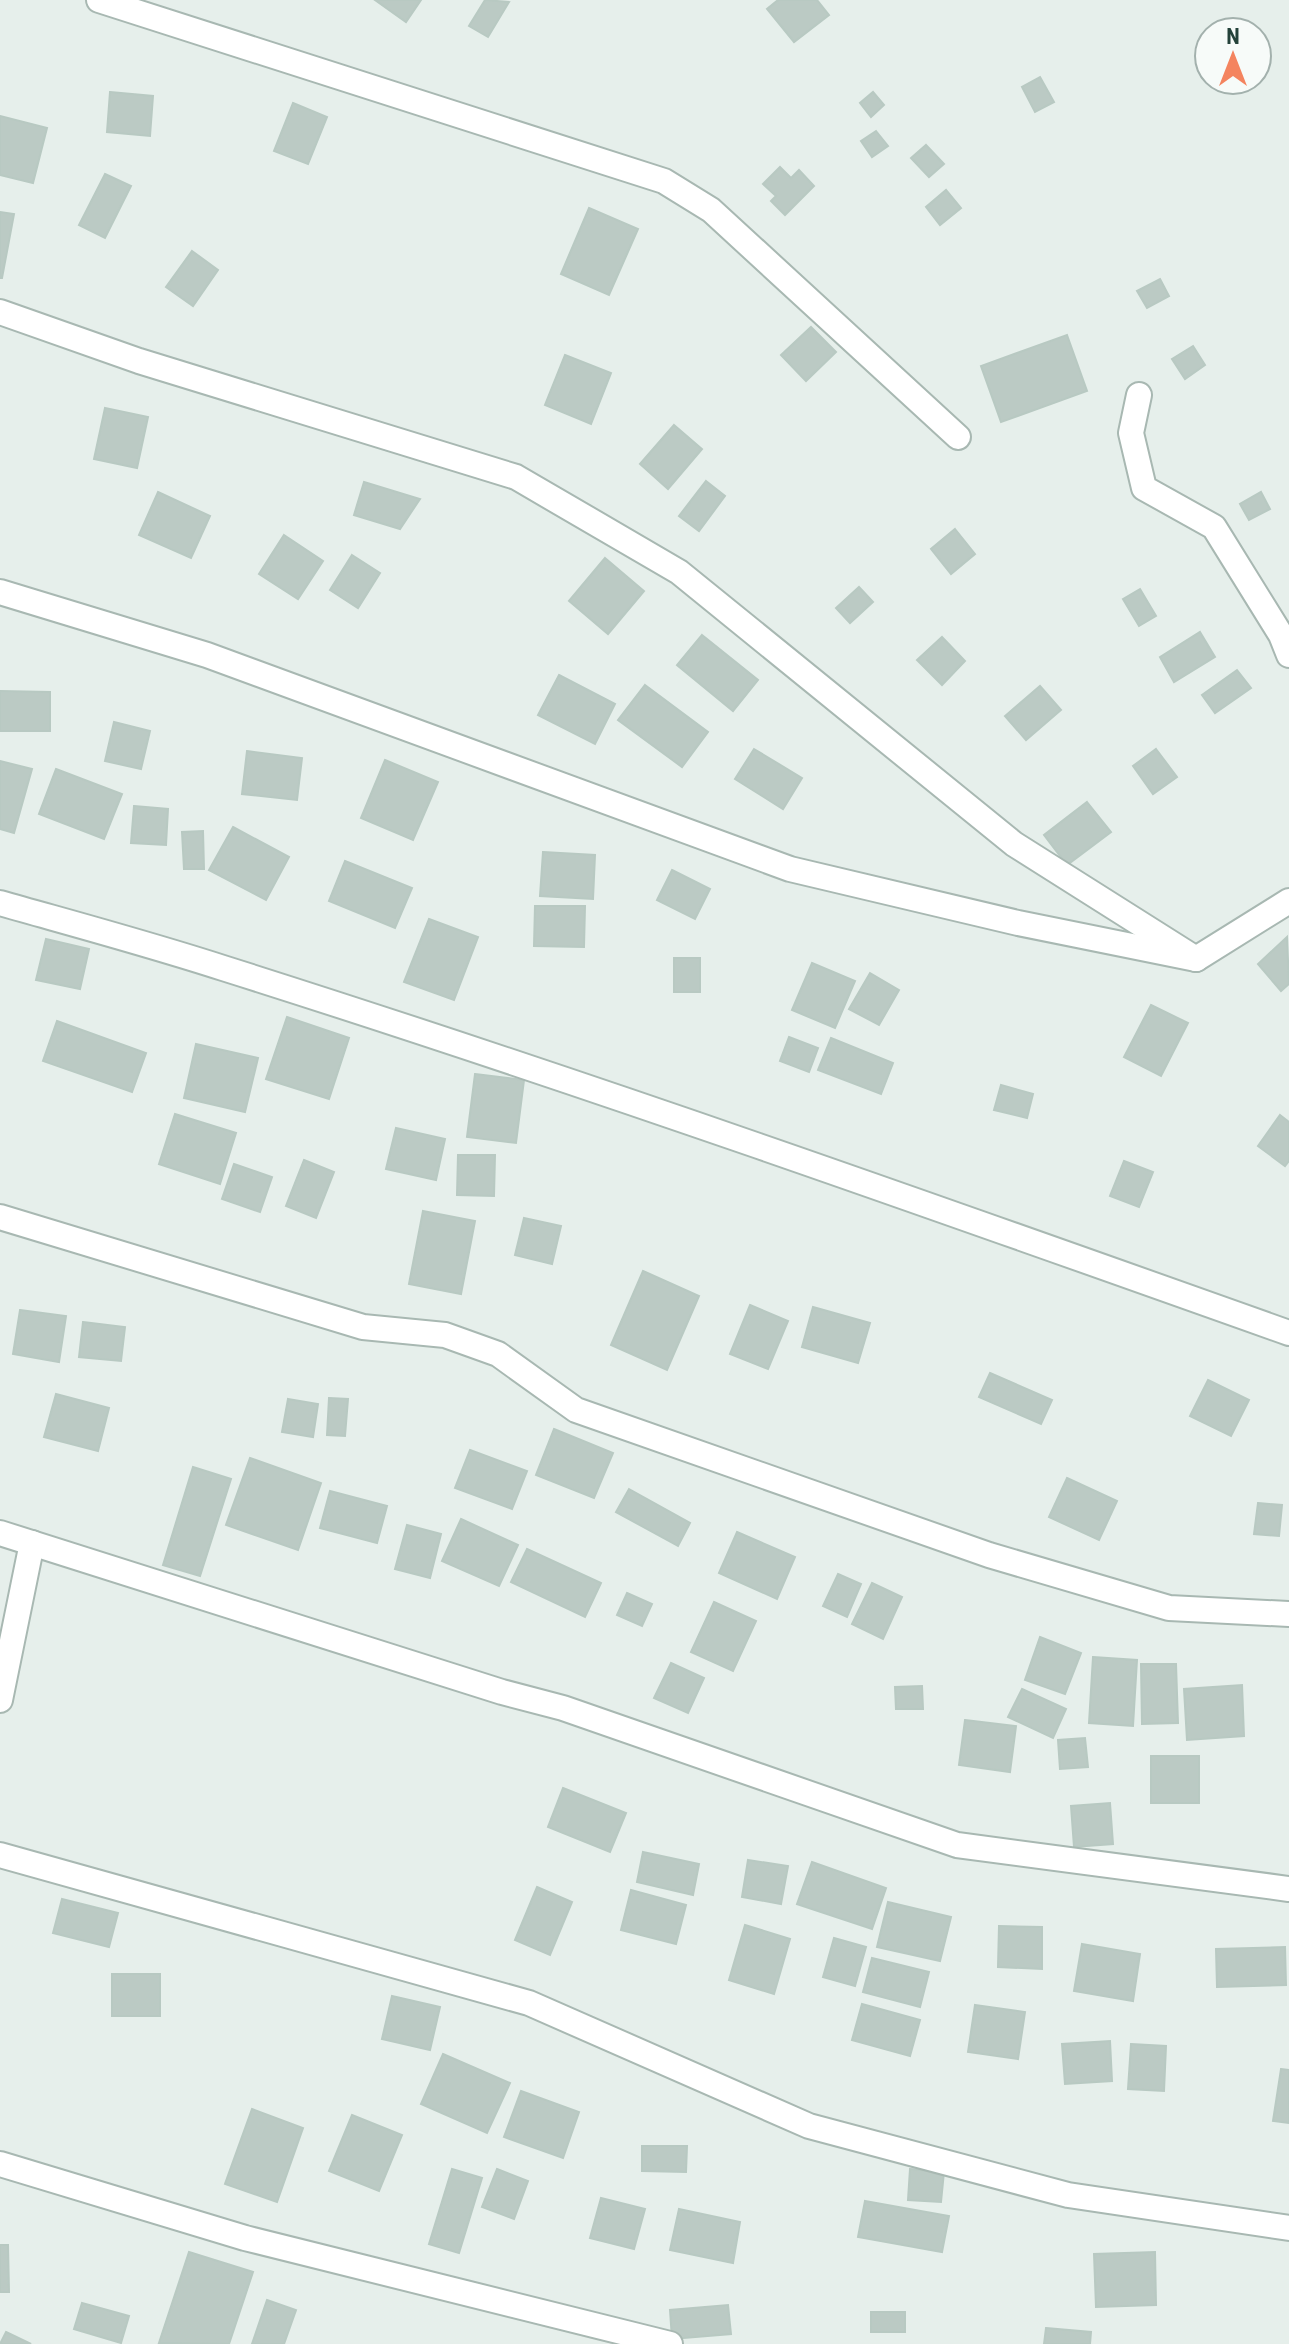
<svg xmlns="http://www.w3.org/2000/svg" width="1289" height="2344" font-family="'Roboto Condensed',sans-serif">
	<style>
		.building { fill: #bbcac4; stroke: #b8c9c2; stroke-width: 2 }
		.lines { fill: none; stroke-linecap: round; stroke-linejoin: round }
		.minor-casing { stroke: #a8b8b2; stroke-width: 28 }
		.minor { stroke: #fff; stroke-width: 24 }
	</style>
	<rect width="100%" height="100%" fill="#e6efeb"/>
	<g class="building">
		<polygon points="375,0 421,0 406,22"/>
		<polygon points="485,0 509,2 488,37 469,26"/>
		<polygon points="778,0 817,0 829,15 794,42 767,9"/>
		<polygon points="1040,77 1054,102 1035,112 1022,87"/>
		<polygon points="110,92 153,96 150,136 107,132"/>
		<polygon points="873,92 884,105 871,117 860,103"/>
		<polygon points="293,103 327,117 308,164 274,151"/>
		<polygon points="0,116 47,128 33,183 0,175"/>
		<polygon points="876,131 888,146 872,157 861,141"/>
		<polygon points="926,145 944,164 929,177 911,158"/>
		<polygon points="780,167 791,178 799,170 814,186 785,215 771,201 776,196 763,184"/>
		<polygon points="105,174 131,186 105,238 79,225"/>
		<polygon points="946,190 961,208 940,225 926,207"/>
		<polygon points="589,208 638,229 609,295 561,274"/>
		<polygon points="0,212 14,214 2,278 0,278"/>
		<polygon points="192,251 218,270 193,306 166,287"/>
		<polygon points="1160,279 1169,296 1147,308 1137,291"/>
		<polygon points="811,327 836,352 806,381 781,355"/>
		<polygon points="1067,335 1087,391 1001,422 981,366"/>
		<polygon points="1193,346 1205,365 1185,379 1172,359"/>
		<polygon points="565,355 611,373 591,424 545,405"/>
		<polygon points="105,408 148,417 137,468 94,459"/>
		<polygon points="674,425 702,449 668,489 640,464"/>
		<polygon points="706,481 725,496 699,531 679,516"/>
		<polygon points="364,482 420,499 400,529 354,515"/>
		<polygon points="158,492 210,516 191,558 139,535"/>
		<polygon points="1261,492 1270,509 1249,520 1240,504"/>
		<polygon points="955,529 975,554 951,574 931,549"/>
		<polygon points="284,535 323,561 298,599 259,574"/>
		<polygon points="352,555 380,573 358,608 330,590"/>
		<polygon points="605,558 644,591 608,634 569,601"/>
		<polygon points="859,587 873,602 850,623 836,608"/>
		<polygon points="1140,589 1156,616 1139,626 1123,599"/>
		<polygon points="1200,632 1215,657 1174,682 1160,657"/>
		<polygon points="702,635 758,680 733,711 677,665"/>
		<polygon points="942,637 965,661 942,685 917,660"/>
		<polygon points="1237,670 1251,688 1215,713 1202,695"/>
		<polygon points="559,675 615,704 595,744 538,715"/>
		<polygon points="645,685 708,732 682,767 618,720"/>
		<polygon points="1040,686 1061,710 1026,740 1005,716"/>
		<polygon points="0,691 50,692 50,731 0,731"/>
		<polygon points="114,722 150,731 141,769 105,761"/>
		<polygon points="754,749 802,778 783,809 735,779"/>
		<polygon points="1156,749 1177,777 1153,794 1133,766"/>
		<polygon points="247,751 302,758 297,800 242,794"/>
		<polygon points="385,760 438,782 413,840 361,818"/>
		<polygon points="0,761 32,769 14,833 0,829"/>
		<polygon points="56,769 122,794 104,839 39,814"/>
		<polygon points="1087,802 1111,832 1067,865 1044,835"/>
		<polygon points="134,806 168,809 166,845 131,843"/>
		<polygon points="233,827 289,857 266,900 209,870"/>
		<polygon points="203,831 204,869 184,869 182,832"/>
		<polygon points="543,852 595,855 593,899 540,896"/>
		<polygon points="345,861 412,888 395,928 329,901"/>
		<polygon points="672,870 710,889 695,919 657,900"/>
		<polygon points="535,906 585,906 584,947 534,946"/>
		<polygon points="429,919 478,937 454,1000 404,982"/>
		<polygon points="1287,937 1289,984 1281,991 1258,964"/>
		<polygon points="46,939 89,949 80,989 36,980"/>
		<rect x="674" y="958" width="26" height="34"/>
		<polygon points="812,963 855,981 835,1028 792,1010"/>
		<polygon points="870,973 899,990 879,1025 849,1009"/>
		<polygon points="1151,1005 1188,1023 1161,1076 1124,1057"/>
		<polygon points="287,1017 349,1038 329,1099 266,1079"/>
		<polygon points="57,1021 146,1053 132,1092 43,1061"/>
		<polygon points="789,1037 818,1048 809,1072 780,1061"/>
		<polygon points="831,1038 893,1063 881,1094 818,1070"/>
		<polygon points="196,1044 258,1058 245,1112 184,1098"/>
		<polygon points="475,1074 524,1080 516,1143 467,1137"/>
		<polygon points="1001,1085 1033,1094 1027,1118 994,1110"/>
		<polygon points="175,1114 236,1133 220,1184 159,1164"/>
		<polygon points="1280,1115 1289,1122 1289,1161 1285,1166 1258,1146"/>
		<polygon points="396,1128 445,1139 436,1180 386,1169"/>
		<polygon points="458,1155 495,1155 494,1196 457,1195"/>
		<polygon points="304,1160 334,1172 316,1218 286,1206"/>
		<polygon points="1124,1161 1153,1172 1139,1207 1110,1196"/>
		<polygon points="234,1164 272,1177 260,1212 222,1199"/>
		<polygon points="423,1211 475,1221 461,1294 409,1284"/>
		<polygon points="524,1218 561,1226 552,1264 515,1255"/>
		<polygon points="643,1271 699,1296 667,1370 611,1345"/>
		<polygon points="750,1305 788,1321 768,1369 730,1354"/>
		<polygon points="813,1307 870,1323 858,1363 802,1347"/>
		<polygon points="20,1310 66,1316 59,1362 13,1354"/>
		<polygon points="83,1322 125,1327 121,1361 79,1357"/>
		<polygon points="990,1373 1052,1400 1041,1424 979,1397"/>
		<polygon points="1208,1380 1249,1400 1231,1436 1190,1416"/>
		<polygon points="56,1394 109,1408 98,1451 44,1437"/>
		<polygon points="329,1398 348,1399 345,1436 327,1435"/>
		<polygon points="288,1399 318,1404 313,1437 282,1432"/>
		<polygon points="554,1429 613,1453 594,1498 536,1475"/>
		<polygon points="470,1450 527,1471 512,1509 455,1488"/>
		<polygon points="250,1458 321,1483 298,1550 226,1525"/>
		<polygon points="193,1467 231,1479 200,1576 163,1565"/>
		<polygon points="1067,1478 1117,1501 1099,1540 1049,1517"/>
		<polygon points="629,1489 690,1523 678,1546 616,1512"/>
		<polygon points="330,1491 387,1506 377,1543 320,1528"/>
		<polygon points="1258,1503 1282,1505 1279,1536 1254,1534"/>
		<polygon points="461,1519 518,1545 499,1586 442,1561"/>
		<polygon points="407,1525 441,1534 430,1578 395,1569"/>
		<polygon points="737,1532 795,1557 777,1599 719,1573"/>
		<polygon points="527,1549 601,1583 585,1617 511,1582"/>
		<polygon points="838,1574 861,1584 847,1617 823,1606"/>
		<polygon points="872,1583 902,1597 883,1639 852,1624"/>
		<polygon points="627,1593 652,1604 642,1626 617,1615"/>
		<polygon points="714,1602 756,1621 733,1671 691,1652"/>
		<polygon points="1040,1637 1081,1653 1065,1694 1025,1680"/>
		<polygon points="1093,1657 1137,1660 1133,1726 1089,1723"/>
		<polygon points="671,1663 704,1678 688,1713 654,1698"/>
		<polygon points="1141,1664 1176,1664 1178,1723 1142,1724"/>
		<polygon points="1242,1685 1244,1736 1187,1740 1184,1689"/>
		<polygon points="922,1686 923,1709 896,1709 895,1687"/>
		<polygon points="1022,1689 1066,1709 1053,1738 1008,1717"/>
		<polygon points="965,1720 1016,1726 1010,1772 959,1765"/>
		<polygon points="1085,1738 1088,1767 1060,1769 1058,1740"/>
		<rect x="1151" y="1756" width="48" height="47"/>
		<polygon points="563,1788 626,1813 610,1852 548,1827"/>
		<polygon points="1110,1803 1113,1844 1074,1847 1071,1806"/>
		<polygon points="643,1852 699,1864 693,1895 637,1882"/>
		<polygon points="748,1860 788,1866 781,1904 742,1897"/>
		<polygon points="812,1862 886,1888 872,1929 797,1904"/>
		<polygon points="537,1887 572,1902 550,1955 515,1940"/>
		<polygon points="631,1890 686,1905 676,1944 621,1930"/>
		<polygon points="62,1899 118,1913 109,1947 53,1933"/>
		<polygon points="888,1902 951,1917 940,1961 877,1947"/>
		<polygon points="745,1925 790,1939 774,1994 729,1980"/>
		<polygon points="999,1926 1042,1927 1042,1969 998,1967"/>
		<polygon points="834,1938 866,1947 855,1986 823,1977"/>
		<polygon points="1082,1944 1140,1954 1133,2001 1074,1991"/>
		<polygon points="1285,1947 1286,1985 1217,1987 1216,1949"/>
		<polygon points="872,1958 929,1972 920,2007 863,1992"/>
		<rect x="112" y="1974" width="48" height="42"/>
		<polygon points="392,1996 440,2007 430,2050 382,2039"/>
		<polygon points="862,2004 920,2020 910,2056 852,2040"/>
		<polygon points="975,2005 1025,2012 1018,2059 968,2052"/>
		<polygon points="1110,2041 1112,2081 1065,2084 1062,2044"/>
		<polygon points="1131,2044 1166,2046 1164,2091 1128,2089"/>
		<polygon points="443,2054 510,2083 487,2133 421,2104"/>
		<polygon points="1281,2069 1289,2070 1289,2123 1273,2121"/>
		<polygon points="521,2091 579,2112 563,2158 504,2137"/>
		<polygon points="252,2109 303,2128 277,2202 225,2184"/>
		<polygon points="352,2115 402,2135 379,2191 329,2171"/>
		<polygon points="642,2146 687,2146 686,2172 642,2171"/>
		<polygon points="452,2169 482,2178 459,2253 429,2244"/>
		<polygon points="497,2169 528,2181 514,2219 482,2207"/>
		<polygon points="910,2169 944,2172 941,2202 908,2200"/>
		<polygon points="601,2198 645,2209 634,2249 590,2238"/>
		<polygon points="865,2201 949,2216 942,2252 858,2237"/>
		<polygon points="679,2209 740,2222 733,2263 670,2250"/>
		<polygon points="0,2245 8,2245 9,2292 0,2292"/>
		<polygon points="189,2252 253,2272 229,2344 159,2343"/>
		<polygon points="1155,2252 1156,2305 1096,2307 1094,2254"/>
		<polygon points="267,2300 296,2310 284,2344 252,2344"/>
		<polygon points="82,2303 129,2316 121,2343 74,2329"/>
		<polygon points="728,2305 731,2334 672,2339 670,2310"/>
		<rect x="871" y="2312" width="34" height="20"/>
		<polygon points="1046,2328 1091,2332 1090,2344 1044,2344"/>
		<polygon points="6,2332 31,2344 0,2344"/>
	</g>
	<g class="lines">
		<g class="minor-casing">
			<g id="minor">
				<polyline points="99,0 664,181 711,210 958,437"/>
				<polyline points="0,312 139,361 516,477 679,572 1014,844 1196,959"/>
				<polyline points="1139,395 1131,433 1144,488 1214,527 1281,635 1289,655"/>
				<polyline points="0,592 207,655 790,869 1018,923 1196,959 1289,901"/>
				<path d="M0 903C74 924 149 944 223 968 581 1081 935 1207 1289 1333"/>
				<polyline points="0,1217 363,1327 445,1335 498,1354 576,1410 989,1555 1169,1608 1289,1614"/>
				<polyline points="0,1533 502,1692 563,1708 957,1845 1289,1889"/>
				<polyline points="0,1700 32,1543"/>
				<polyline points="0,1855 529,2003 809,2126 1068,2195 1289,2228"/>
				<polyline points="0,2164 245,2238 670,2344"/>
			</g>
		</g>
		<use href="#minor" class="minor"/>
	</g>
	<g transform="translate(1233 56)"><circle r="38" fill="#f7fbf9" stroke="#a3b1ad" stroke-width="2"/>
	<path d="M0-6L14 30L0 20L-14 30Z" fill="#f4845f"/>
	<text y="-12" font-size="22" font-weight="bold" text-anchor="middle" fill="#24423a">N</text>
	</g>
</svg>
